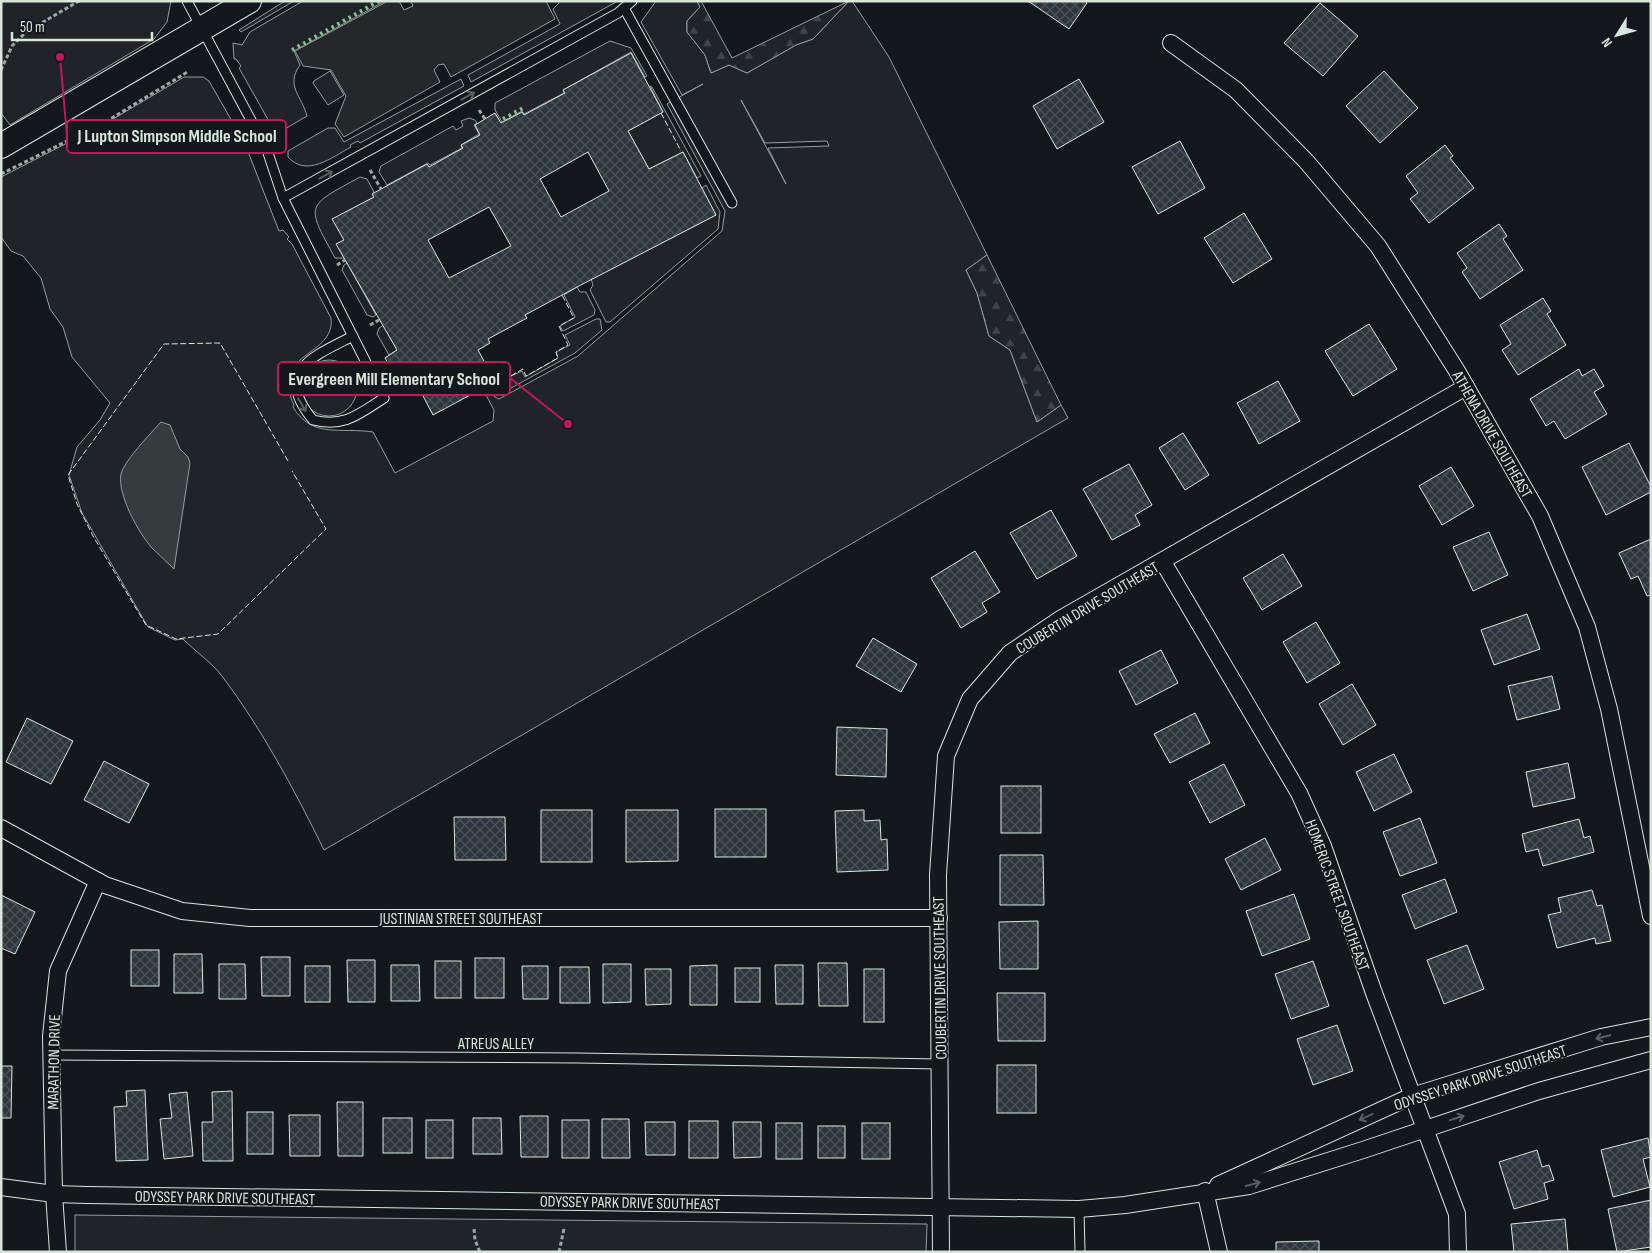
<svg xmlns="http://www.w3.org/2000/svg" width="1652" height="1253" font-family="'Sofia Sans Condensed',sans-serif">
	<style>
		.green { fill: #202428; stroke: #939e99; fill-rule: evenodd }
		.forest { fill: url(#forest-firs); stroke: #939e99 }
		.parking { fill: #24282b; stroke: #939e99 }
		.water { fill: #363b3e; stroke: #939e99 }
		.building { fill: url(#building-cross-hatch); stroke: #d8e6dc; fill-rule: evenodd }
		.lines { fill: none; stroke-linecap: round; stroke-linejoin: round }
		.lane-casing { stroke: #d8e6dc; stroke-width: 11 }
		.street-casing { stroke: #d8e6dc; stroke-width: 18 }
		.secondary-casing { stroke: #d8e6dc; stroke-width: 26 }
		.path { stroke: #9da8a2; stroke-width: 3; stroke-dasharray: 4 2.5; stroke-linecap: butt }
		.lane { stroke: #14181c; stroke-width: 9 }
		.street { stroke: #14181c; stroke-width: 16 }
		.secondary { stroke: #14181c; stroke-width: 24 }
		.hedge { stroke: #8ac095; stroke-width: 4; stroke-dasharray: 2.5 4; stroke-linecap: butt }
		.fence { stroke: #d8e6dc; stroke-width: 1; stroke-dasharray: 6 2.5; stroke-linecap: butt }
		.oneway { stroke: #59605f }
		.labels { text-anchor: middle; stroke-width: 4; stroke-linejoin: round; paint-order: stroke }
		.street-label { font-size: 16px; fill: #d8e6dc; stroke: #14181c }
		.leader { fill: none; stroke: #c2185b; stroke-width: 2 }
		.callout-dot { fill: #c2185b; stroke: #14181c; stroke-width: 2 }
		.callout { fill: #14181c; stroke: #c2185b; stroke-width: 2 }
		.callout-label { font-size: 18px; text-anchor: middle; font-weight: bold; fill: #d8e6dc }
	</style>
	<defs>
		<pattern id="forest-firs" width="22" height="20" patternUnits="userSpaceOnUse" patternTransform="scale(1.25)"><rect width="22" height="20" fill="#202428"/><path d="M5 1l3.5 6h-7zM16 11l3.5 6h-7z" fill="#404447"/></pattern>
		<pattern id="building-cross-hatch" width="8" height="8" patternUnits="userSpaceOnUse" patternTransform="scale(1.25)"><rect width="8" height="8" fill="#2c363c"/><path d="M0 0l8 8M0 8l8-8" fill="none" stroke="#4a5358"/></pattern>
	</defs>
	<rect width="100%" height="100%" fill="#14181c"/>
	<g class="green">
		<polygon points="1,1 171,1 167,22 154,39 10,125 1,113"/>
		<polygon points="285,1 294,1 241,32 239,30"/>
		<path d="M303 1H385L294 51 300 65C285 86 302 96 307 116L280 132H275L239 68 241 66 236 59H234L233 43 242 45 250 32Z"/>
		<polygon points="561,1 618,1 471,82 468,75 560,24 553,9"/>
		<path d="M656 1H697L700 7 687 21V32L705 55 711 73 729 65 747 73 796 45 813 39 849 1H852L889 57 987 255 966 270 977 293 989 336 1010 350 1037 422 1061 405 1068 418 324 850C295 791 262 729 222 676 211 662 195 651 183 639L175 640 148 627 82 513 69 475 77 447 100 420 110 403 72 357 63 327 50 309 41 278 23 256 11 251 1 237V177L108 122 184 77H203L209 81 245 144 279 231 283 230 289 237 287 239 292 244 331 318C336 357 268 352 294 405L293 407C312 439 341 427 373 432L395 473 493 421 494 410 486 395 491 393 487 384 495 397 499 399 578 356 722 231 725 211 667 104 703 84 682 95 641 22ZM741 100 765 143 827 141 829 146 768 148 786 184Z"/>
		<polygon points="610,41 631,48 647,76 645,77 631,52 563,90 564,93 524,114 522,111 502,122 495,110 495,103"/>
		<polygon points="330,71 344,95 328,105 313,83 314,81"/>
		<path d="M461 79 464 86 360 143 358 141 350 145 351 147C332 157 307 178 288 157V151L328 128H335L344 142Z"/>
		<polygon points="650,86 652,87 701,176 697,178 683,152 649,169 628,131 663,112"/>
		<polygon points="469,118 475,120 477,123 474,125 479,134 461,145 462,148 430,165 428,163 387,185 379,172 381,166 453,126 456,130 463,126 461,121"/>
		<path d="M360 177 367 179 374 192 372 194 374 197 333 219 344 240 337 244 344 258H335C305 203 306 207 360 177Z"/>
		<polygon points="706,185 720,212 718,229 610,322 606,322 590,290 593,285 591,279 716,215 702,188"/>
		<polygon points="347,263 376,315 373,317 367,315 342,270 344,265"/>
		<polygon points="577,287 580,292 586,292 595,310 594,315 563,331 560,326 575,317 564,295"/>
		<polygon points="596,319 600,319 602,330 575,353 502,393 497,391 492,381 493,376 503,370 507,378 522,371 525,377 558,358 556,352 570,345 565,335"/>
		<polygon points="384,325 397,350 389,355 377,334 379,328"/>
		<circle cx="329" cy="388" r="28"/>
		<polygon points="75,1215 927,1224 926,1252 75,1252"/>
	</g>
	<g class="forest">
		<polygon points="697,1 701,1 732,58 849,1 813,39 796,45 747,73 729,65 711,73 705,55 687,32 687,21 700,7"/>
		<polygon points="987,255 1061,405 1037,422 1010,350 989,336 977,293 966,270"/>
	</g>
	<polygon class="parking" points="388,1 399,1 404,10 413,6 411,1 546,1 555,19 451,77 444,64 438,65 434,70 440,82 344,137 335,124 346,96 331,70 303,66 295,51"/>
	<path class="water" d="M161 422 170 425 180 449 188 457 190 463 174 569C167 562 159 555 152 548 139 534 117 494 121 474 124 461 151 433 161 422Z"/>
	<g class="building">
		<polygon points="1028,1 1085,1 1087,3 1069,29"/>
		<polygon points="1320,3 1358,36 1323,76 1284,43"/>
		<path d="M631 53 663 112 628 131 649 169 683 152 716 215 577 287 525 315 527 318 488 339 490 343 478 350 491 374 481 380 485 387 433 415 410 371 397 379 385 358 397 350 336 244 344 240 332 219 374 197 372 194 427 164 429 167 463 148 461 145 480 135 475 125 495 113 501 123 522 112 524 115 565 93 563 90ZM588 152 609 191 561 217 540 179ZM489 207 511 246 449 278 428 240Z"/>
		<polygon points="1384,71 1418,108 1380,143 1346,106"/>
		<polygon points="1079,79 1104,122 1057,149 1033,106"/>
		<polygon points="1180,141 1205,188 1158,214 1132,167"/>
		<polygon points="1445,145 1453,156 1450,158 1474,188 1429,223 1410,199 1418,193 1406,176"/>
		<polygon points="1244,213 1272,259 1233,283 1204,238"/>
		<polygon points="1499,224 1507,236 1503,239 1523,270 1480,299 1462,272 1467,268 1457,253"/>
		<polygon points="1543,298 1551,311 1547,314 1566,345 1518,375 1502,350 1511,344 1500,325"/>
		<polygon points="1369,324 1397,369 1353,396 1325,351"/>
		<polygon points="1579,369 1582,376 1594,369 1604,386 1594,392 1607,414 1565,439 1554,421 1546,426 1530,399"/>
		<polygon points="1278,381 1300,421 1259,444 1237,403"/>
		<polygon points="1183,433 1209,475 1185,490 1159,448"/>
		<polygon points="1629,443 1651,487 1651,492 1606,515 1582,467"/>
		<polygon points="1129,464 1152,505 1135,515 1140,525 1112,540 1083,489"/>
		<polygon points="1451,467 1474,506 1442,525 1419,486"/>
		<polygon points="1051,510 1077,556 1037,579 1010,533"/>
		<polygon points="1489,532 1508,575 1473,591 1453,547"/>
		<polygon points="1651,539 1651,595 1647,596 1638,576 1631,579 1619,553"/>
		<polygon points="975,551 1000,592 982,603 987,612 961,628 931,578"/>
		<polygon points="1283,554 1302,586 1262,610 1243,578"/>
		<polygon points="1527,614 1540,649 1494,665 1481,630"/>
		<polygon points="1316,622 1340,663 1307,683 1283,642"/>
		<polygon points="873,638 917,664 901,692 856,666"/>
		<polygon points="1161,650 1178,683 1136,705 1119,671"/>
		<polygon points="1552,676 1560,709 1517,720 1508,686"/>
		<polygon points="1352,684 1376,725 1343,745 1319,704"/>
		<polygon points="1195,713 1210,743 1170,763 1154,734"/>
		<polygon points="27,718 73,741 51,784 6,762"/>
		<polygon points="837,727 887,729 886,777 836,775"/>
		<polygon points="1394,754 1412,792 1374,811 1356,772"/>
		<polygon points="104,761 149,784 129,823 84,800"/>
		<polygon points="1568,763 1575,798 1533,807 1526,772"/>
		<polygon points="1224,764 1245,805 1210,823 1189,782"/>
		<rect x="1001" y="786" width="40" height="47"/>
		<rect x="715" y="809" width="51" height="48"/>
		<rect x="541" y="810" width="51" height="52"/>
		<polygon points="626,810 678,810 678,861 626,862"/>
		<polygon points="864,810 864,821 880,820 881,840 887,839 888,870 837,872 835,811"/>
		<polygon points="454,817 505,817 506,860 455,860"/>
		<polygon points="1420,818 1437,863 1400,876 1383,832"/>
		<polygon points="1579,819 1584,838 1590,836 1594,852 1543,866 1538,849 1526,852 1522,834"/>
		<polygon points="1265,838 1281,870 1241,890 1225,859"/>
		<polygon points="1000,855 1043,855 1044,905 1000,905"/>
		<polygon points="1445,879 1457,912 1415,929 1402,895"/>
		<polygon points="1592,890 1597,906 1602,905 1611,941 1596,944 1595,938 1557,948 1548,915 1561,912 1558,898"/>
		<polygon points="1294,894 1310,939 1262,956 1246,911"/>
		<polygon points="1,895 35,912 15,954 1,948"/>
		<polygon points="1038,921 1038,969 1000,969 999,922"/>
		<polygon points="1467,945 1484,989 1444,1004 1427,960"/>
		<rect x="131" y="950" width="28" height="36"/>
		<polygon points="174,954 202,954 203,993 174,993"/>
		<polygon points="261,957 290,957 290,996 262,996"/>
		<rect x="475" y="958" width="29" height="40"/>
		<polygon points="347,960 375,960 375,1002 348,1002"/>
		<rect x="435" y="961" width="26" height="37"/>
		<polygon points="1313,961 1329,1006 1291,1019 1275,974"/>
		<polygon points="818,963 847,963 848,1006 819,1006"/>
		<polygon points="219,964 245,964 246,999 219,999"/>
		<polygon points="603,964 631,964 631,1002 603,1003"/>
		<polygon points="391,965 419,965 420,1001 391,1001"/>
		<polygon points="717,965 717,1005 690,1005 690,966"/>
		<polygon points="775,965 803,965 803,1004 776,1004"/>
		<rect x="305" y="966" width="25" height="36"/>
		<polygon points="522,966 548,966 548,999 523,999"/>
		<polygon points="560,967 589,967 590,1003 560,1003"/>
		<rect x="735" y="968" width="25" height="34"/>
		<polygon points="645,969 671,969 671,1004 646,1005"/>
		<rect x="864" y="969" width="20" height="53"/>
		<polygon points="997,993 1045,993 1045,1041 998,1041"/>
		<polygon points="1337,1025 1353,1071 1313,1085 1297,1039"/>
		<rect x="997" y="1065" width="39" height="48"/>
		<polygon points="1,1066 12,1066 11,1118 1,1118"/>
		<polygon points="145,1090 148,1160 116,1161 114,1107 127,1106 126,1091"/>
		<polygon points="232,1091 233,1161 203,1161 202,1122 213,1122 212,1092"/>
		<polygon points="187,1092 193,1156 164,1159 160,1119 172,1118 169,1094"/>
		<polygon points="337,1102 363,1102 363,1156 338,1156"/>
		<rect x="247" y="1112" width="26" height="42"/>
		<polygon points="289,1115 320,1115 320,1156 290,1156"/>
		<polygon points="520,1116 548,1116 548,1157 521,1157"/>
		<rect x="383" y="1118" width="29" height="35"/>
		<polygon points="473,1118 501,1118 502,1154 473,1154"/>
		<polygon points="602,1119 629,1119 630,1158 602,1158"/>
		<rect x="426" y="1120" width="27" height="38"/>
		<rect x="562" y="1120" width="27" height="38"/>
		<rect x="689" y="1121" width="29" height="37"/>
		<polygon points="645,1122 675,1122 675,1155 646,1155"/>
		<polygon points="733,1122 761,1122 761,1157 734,1158"/>
		<rect x="776" y="1123" width="26" height="36"/>
		<rect x="862" y="1123" width="28" height="36"/>
		<rect x="818" y="1126" width="27" height="32"/>
		<polygon points="1648,1138 1651,1157 1643,1159 1650,1187 1613,1197 1601,1150"/>
		<polygon points="1537,1150 1542,1167 1549,1165 1554,1180 1544,1183 1548,1199 1514,1209 1499,1162"/>
		<polygon points="1651,1200 1651,1247 1617,1252 1608,1209"/>
		<polygon points="1565,1219 1568,1252 1514,1252 1511,1224"/>
		<polygon points="1319,1241 1319,1252 1276,1252 1276,1242"/>
	</g>
	<g class="lines">
		<g class="lane-casing">
			<g id="lane">
				<path d="M187 1 267 150 283 198 384 398C359 414 344 428 313 420 272 371 314 356 353 336"/>
				<polyline points="624,8 732,203"/>
				<polyline points="283,198 618,13 632,1"/>
				<polyline points="51,1055 577,1058 940,1064"/>
				<polyline points="1079,1209 1080,1252"/>
			</g>
		</g>
		<g class="street-casing">
			<g id="street">
				<polyline points="1171,43 1236,90 1306,161 1378,246 1457,371 1540,516 1587,627 1609,709 1651,916"/>
				<polyline points="1163,562 1299,793 1323,846 1374,993 1457,1214 1458,1252"/>
				<polyline points="1,828 105,885 182,911 250,918 939,918"/>
				<polyline points="1218,1185 1412,1096 1601,1037 1651,1027"/>
				<polyline points="1,1187 54,1194 87,1195 1079,1209 1125,1205 1249,1186 1363,1150 1539,1091 1651,1060"/>
				<polyline points="1205,1191 1219,1252"/>
				<polyline points="58,1252 54,1194 51,1036 58,971 98,881"/>
				<polyline points="941,1252 938,875 946,756 970,699 1010,653 1062,618 1466,387"/>
			</g>
		</g>
		<g class="secondary-casing">
			<polyline id="secondary" points="1,146 249,1"/>
		</g>
		<g class="path">
			<polyline points="1,70 12,46 26,32 79,1"/>
			<polyline points="479,110 485,119"/>
			<polyline points="370,170 381,189"/>
			<polyline points="1,174 107,121 189,71"/>
			<polyline points="337,265 345,260"/>
			<polyline points="370,325 379,320"/>
			<polyline points="474,1229 475,1240 480,1252"/>
			<polyline points="559,1252 564,1229"/>
		</g>
		<use href="#lane" class="lane"/>
		<use href="#street" class="street"/>
		<use href="#secondary" class="secondary"/>
		<g class="hedge">
			<polyline points="292,50 379,1"/>
			<polyline points="503,119 525,107"/>
		</g>
		<g class="fence">
			<polyline points="661,113 681,151"/>
			<polyline points="488,368 500,363 507,378 523,369 526,376 558,358 556,352 568,345 559,326 574,318 562,295"/>
			<polyline points="288,461 220,343 164,344 68,475 77,504 93,536 146,625 176,639 218,634 326,529 292,471"/>
		</g>
	</g>
	<defs><path id="oneway-shaft" d="M-6 0H5M1.5-3L5.5 0L1.5 3" fill="none" stroke-width="1.6" stroke-linecap="round" stroke-linejoin="round" transform="scale(1.25)"/></defs>
	<g class="oneway">
		<use href="#oneway-shaft" transform="translate(468 96) rotate(-29)"/>
		<use href="#oneway-shaft" transform="translate(326 175) rotate(-29)"/>
		<use href="#oneway-shaft" transform="translate(302 405) rotate(59)"/>
		<use href="#oneway-shaft" transform="translate(1603 1037) rotate(166)"/>
		<use href="#oneway-shaft" transform="translate(1366 1117) rotate(156)"/>
		<use href="#oneway-shaft" transform="translate(1457 1118) rotate(-18)"/>
		<use href="#oneway-shaft" transform="translate(1253 1184) rotate(-15)"/>
	</g>
	<g class="labels">
		<g class="street-label">
			<text transform="translate(1493 434) rotate(60)" y="6">ATHENA DRIVE SOUTHEAST</text>
			<text transform="translate(1087 607) rotate(-31)" y="6">COUBERTIN DRIVE SOUTHEAST</text>
			<text transform="translate(1338 895) rotate(70)" y="6">HOMERIC STREET SOUTHEAST</text>
			<text x="461" y="924">JUSTINIAN STREET SOUTHEAST</text>
			<text transform="translate(939 978) rotate(-91)" y="6">COUBERTIN DRIVE SOUTHEAST</text>
			<text x="496" y="1049">ATREUS ALLEY</text>
			<text transform="translate(53 1062) rotate(-89)" y="6">MARATHON DRIVE</text>
			<text transform="translate(1480 1077) rotate(-18)" y="6">ODYSSEY PARK DRIVE SOUTHEAST</text>
			<text transform="translate(225 1197) rotate(1)" y="6">ODYSSEY PARK DRIVE SOUTHEAST</text>
			<text transform="translate(630 1202) rotate(1)" y="6">ODYSSEY PARK DRIVE SOUTHEAST</text>
		</g>
	</g>
	<path class="leader" d="M60 57L67 136M568 424L510 378"/>
	<g class="callout-dot">
		<circle cx="60" cy="57" r="5"/>
		<circle cx="568" cy="424" r="5"/>
	</g>
	<g class="callout">
		<rect x="67" y="120" width="219" height="33" rx="5"/>
		<rect x="278" y="362" width="232" height="33" rx="5"/>
	</g>
	<g class="callout-label">
		<text x="177" y="142">J Lupton Simpson Middle School</text>
		<text x="394" y="385">Evergreen Mill Elementary School</text>
	</g>
	<rect width="1652" height="1253" fill="none" stroke="#d8e6dc" stroke-width="5"/>
	<g transform="translate(1617 35) rotate(233)" stroke="#14181c" stroke-width="4" paint-order="stroke">
	<path d="M0-4L9 19L0 12L-9 19Z" fill="#d8e6dc"/>
	<text y="-8" font-size="14" font-weight="bold" text-anchor="middle" fill="#d8e6dc">N</text>
	</g>
	<path d="M12 32v8h140v-8" fill="none" stroke="#d8e6dc" stroke-width="2.5"/>
	<text x="20" y="32" font-size="15" fill="#d8e6dc" stroke="#14181c" stroke-width="4" paint-order="stroke">50 m</text>
</svg>
